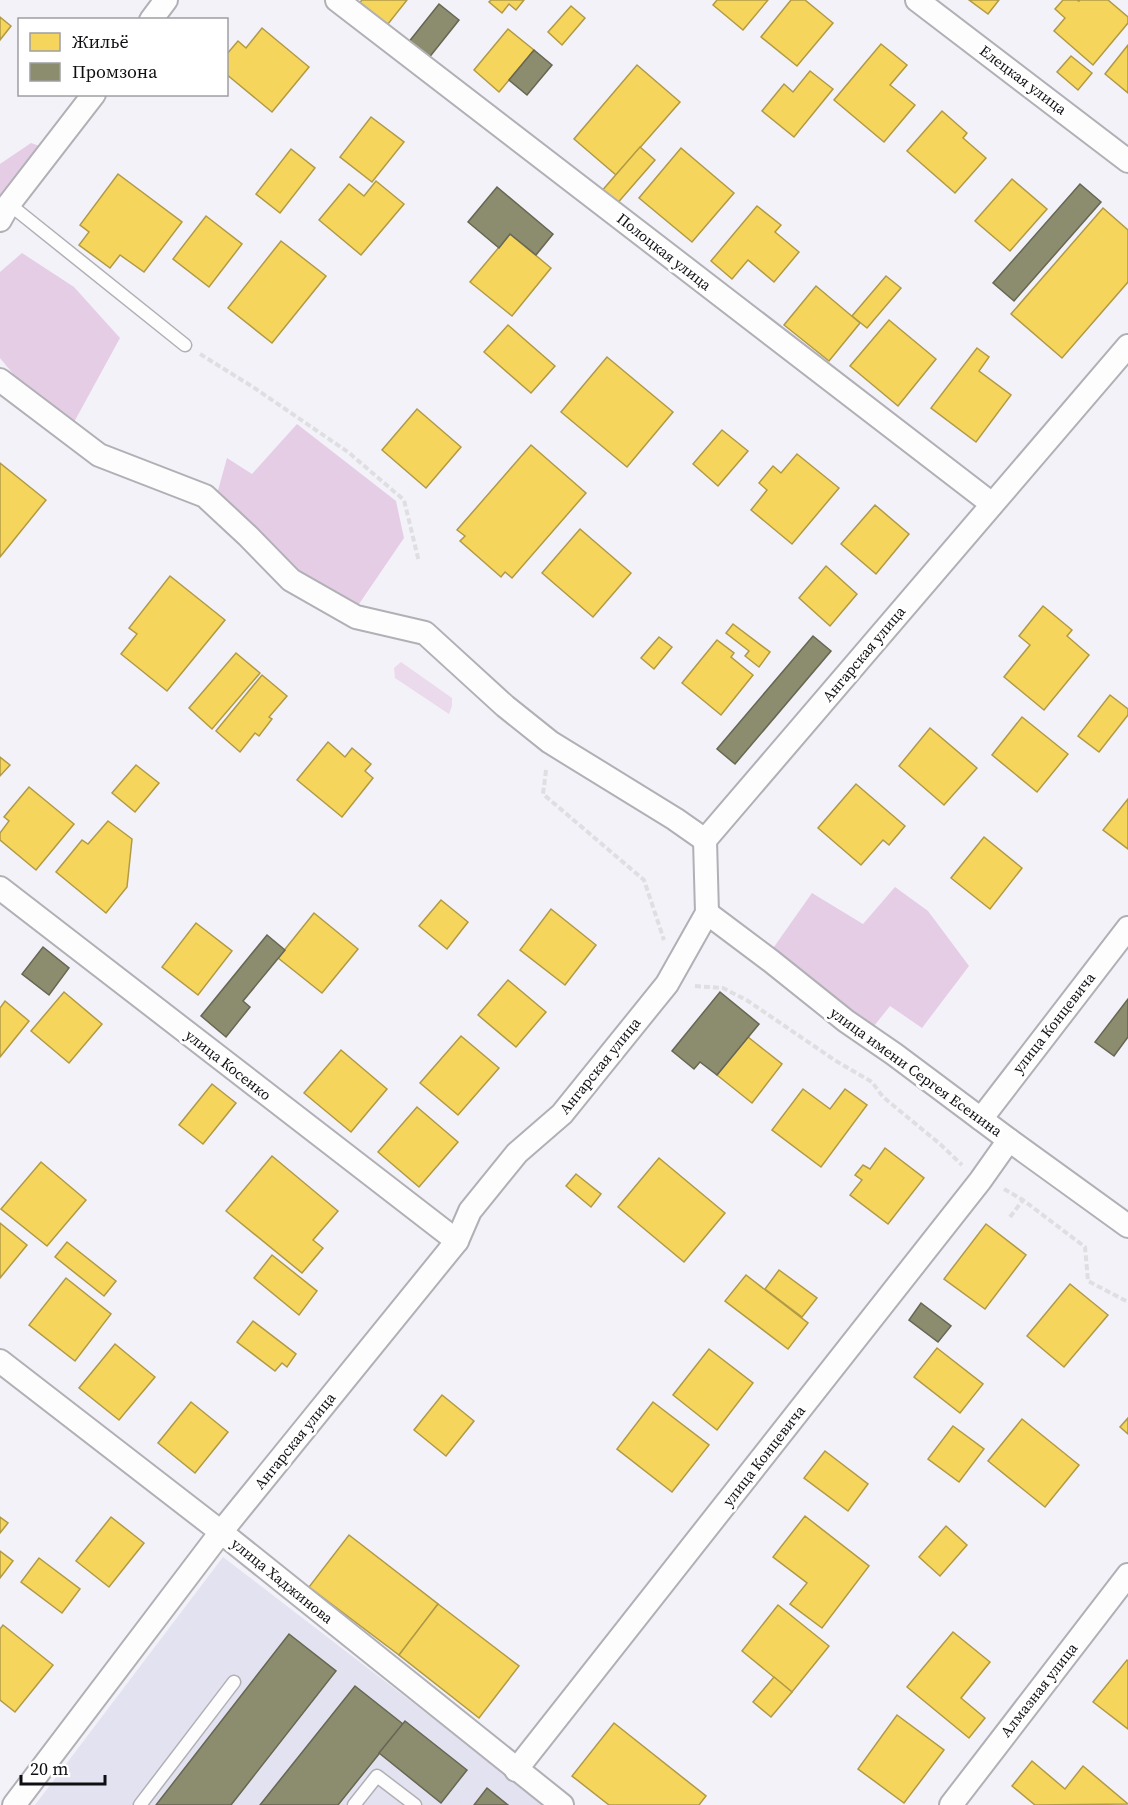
<svg xmlns="http://www.w3.org/2000/svg" width="1128" height="1805" font-family="'Source Serif 4',serif">
	<style>
		.built { fill: #e3e2f0 }
		.green { fill: #ebdaec }
		.forest { fill: #e5cde5 }
		.homes { fill: #f6d55c; stroke: #b19a46; stroke-width: 1.5 }
		.industry { fill: #8c8c6e; stroke: #666653; stroke-width: 1.5 }
		.lines { fill: none; stroke-linecap: round; stroke-linejoin: round }
		.lane-casing { stroke: #b0b0b5; stroke-width: 15 }
		.street-casing { stroke: #b0b0b5; stroke-width: 26 }
		.path { stroke: #dfdfe2; stroke-width: 4; stroke-dasharray: 6 3; stroke-linecap: butt }
		.lane { stroke: #fdfdfe; stroke-width: 12 }
		.street { stroke: #fdfdfe; stroke-width: 22 }
		.labels { text-anchor: middle; stroke-width: 6; stroke-linejoin: round; paint-order: stroke }
		.street-label { font-size: 15px; fill: #0f0f13; stroke: #fff }
	</style>
	<rect width="100%" height="100%" fill="#f3f2f9"/>
	<polygon class="built" points="223,1557 546,1805 35,1805"/>
	<polygon class="green" points="401,662 452,698 452,706 449,714 395,678 394,668"/>
	<g class="forest">
		<polygon points="31,143 57,152 0,221 0,164"/>
		<polygon points="22,253 74,287 120,338 73,424 23,386 0,358 0,272"/>
		<polygon points="297,424 396,501 404,538 357,607 288,572 217,494 227,458 252,474"/>
		<polygon points="895,887 928,911 969,966 922,1028 890,1006 870,1031 769,954 812,893 863,924"/>
	</g>
	<g class="homes">
		<polygon points="362,0 407,0 384,29 356,7"/>
		<polygon points="491,0 524,0 516,10 509,4 502,13 489,2"/>
		<polygon points="717,0 768,0 743,30 713,5"/>
		<polygon points="791,0 805,0 833,23 797,66 761,37"/>
		<polygon points="969,0 999,0 988,14"/>
		<polygon points="1063,0 1077,0 1079,1 1080,0 1108,0 1128,17 1128,23 1093,65 1054,31 1065,18 1055,9"/>
		<polygon points="571,6 585,18 562,45 548,32"/>
		<polygon points="0,17 11,26 0,40"/>
		<polygon points="262,28 309,67 272,112 226,74 226,55 238,41 246,48"/>
		<polygon points="508,29 534,50 499,92 474,70"/>
		<polygon points="881,44 907,65 890,85 915,105 884,142 834,100"/>
		<polygon points="1128,45 1128,93 1105,74"/>
		<polygon points="1071,56 1092,73 1078,90 1057,72"/>
		<polygon points="637,65 680,102 616,175 574,139"/>
		<polygon points="810,71 833,89 794,137 762,111 784,84 793,92"/>
		<polygon points="942,111 967,133 963,138 986,158 955,193 907,151"/>
		<polygon points="371,117 404,142 372,182 340,157"/>
		<polygon points="640,147 655,160 615,206 600,193"/>
		<polygon points="681,148 734,193 692,242 639,198"/>
		<polygon points="291,149 315,168 280,213 256,194"/>
		<polygon points="118,174 182,222 144,272 120,255 110,268 79,245 89,232 80,225"/>
		<polygon points="1012,179 1047,209 1010,251 975,221"/>
		<polygon points="376,181 404,204 361,255 319,220 349,184 364,196"/>
		<polygon points="757,206 781,225 775,232 799,252 774,282 748,260 732,279 711,261"/>
		<polygon points="1103,208 1128,230 1128,282 1062,358 1011,314"/>
		<polygon points="206,216 242,244 209,287 173,259"/>
		<polygon points="510,234 551,268 512,316 470,282"/>
		<polygon points="281,241 326,276 272,343 228,308"/>
		<polygon points="886,276 901,288 867,328 852,316"/>
		<polygon points="816,286 860,323 829,361 784,325"/>
		<polygon points="889,320 936,359 898,406 850,366"/>
		<polygon points="508,325 555,366 531,393 484,352"/>
		<polygon points="977,348 989,357 979,371 1011,395 976,442 931,408"/>
		<polygon points="607,357 673,412 627,467 561,412"/>
		<polygon points="417,409 461,447 426,488 382,450"/>
		<polygon points="722,430 748,451 718,486 693,464"/>
		<polygon points="531,445 586,493 512,578 505,572 501,577 460,541 465,536 457,530"/>
		<polygon points="797,454 839,488 792,544 751,510 767,490 759,483 773,466 781,473"/>
		<polygon points="0,463 46,500 0,557"/>
		<polygon points="875,505 909,534 876,574 841,544"/>
		<polygon points="580,529 631,573 593,617 542,573"/>
		<polygon points="826,566 857,594 830,626 799,598"/>
		<polygon points="170,576 225,620 167,691 121,654 137,634 129,628"/>
		<polygon points="1043,606 1072,630 1067,636 1089,655 1044,710 1004,677 1030,645 1019,636"/>
		<polygon points="733,624 770,652 759,667 745,656 749,651 726,633"/>
		<polygon points="659,637 672,647 654,669 641,658"/>
		<polygon points="717,640 734,653 731,657 753,675 721,715 682,683"/>
		<polygon points="236,653 260,673 212,729 189,708"/>
		<polygon points="262,675 287,696 269,717 272,719 259,736 255,733 240,752 216,731"/>
		<polygon points="1110,695 1128,709 1128,715 1099,752 1078,736"/>
		<polygon points="1022,717 1068,754 1037,792 992,755"/>
		<polygon points="930,728 977,768 944,805 899,766"/>
		<polygon points="328,742 345,757 352,748 371,764 365,771 373,778 342,817 297,780"/>
		<polygon points="0,757 10,765 0,776"/>
		<polygon points="136,765 159,783 135,812 112,793"/>
		<polygon points="856,784 905,826 889,845 883,840 861,865 818,828"/>
		<polygon points="29,787 74,824 36,870 0,840 0,833 9,821 4,817"/>
		<polygon points="1128,799 1128,849 1103,830"/>
		<polygon points="108,821 132,839 127,887 106,913 56,872 82,840 88,844"/>
		<polygon points="984,837 1022,868 990,909 951,878"/>
		<polygon points="441,900 468,922 447,949 419,926"/>
		<polygon points="551,909 596,945 565,985 520,950"/>
		<polygon points="314,913 358,949 322,993 278,958"/>
		<polygon points="196,923 232,951 198,995 162,967"/>
		<polygon points="508,980 546,1012 516,1047 478,1015"/>
		<polygon points="64,992 102,1024 69,1063 31,1031"/>
		<polygon points="5,1001 29,1021 0,1057 0,1008"/>
		<polygon points="461,1036 499,1068 458,1115 420,1083"/>
		<polygon points="748,1037 782,1064 752,1103 717,1075"/>
		<polygon points="341,1050 387,1089 351,1132 304,1093"/>
		<polygon points="212,1084 236,1103 203,1144 179,1125"/>
		<polygon points="803,1089 830,1109 845,1089 867,1105 821,1167 772,1130"/>
		<polygon points="417,1107 458,1142 419,1187 378,1152"/>
		<polygon points="885,1148 924,1178 888,1224 850,1195 862,1180 855,1175 863,1165 870,1169"/>
		<polygon points="272,1156 338,1211 313,1240 323,1248 302,1273 226,1211"/>
		<polygon points="659,1158 725,1213 684,1262 618,1207"/>
		<polygon points="41,1162 86,1200 47,1246 1,1209"/>
		<polygon points="576,1174 601,1194 591,1207 566,1186"/>
		<polygon points="0,1223 27,1245 0,1278"/>
		<polygon points="986,1224 1026,1255 985,1309 944,1279"/>
		<polygon points="67,1242 116,1281 104,1296 55,1257"/>
		<polygon points="272,1255 317,1291 299,1315 254,1278"/>
		<polygon points="779,1270 817,1298 802,1317 765,1289"/>
		<polygon points="746,1275 808,1323 788,1349 725,1301"/>
		<polygon points="66,1278 111,1314 75,1361 29,1325"/>
		<polygon points="1070,1284 1108,1315 1064,1367 1027,1336"/>
		<polygon points="253,1321 296,1354 287,1367 282,1363 275,1371 237,1342"/>
		<polygon points="115,1344 155,1377 119,1420 79,1388"/>
		<polygon points="937,1348 983,1384 960,1413 914,1377"/>
		<polygon points="709,1349 753,1383 717,1430 673,1395"/>
		<polygon points="442,1395 474,1421 446,1456 414,1430"/>
		<polygon points="191,1402 228,1432 195,1473 158,1443"/>
		<polygon points="653,1402 709,1445 672,1492 617,1449"/>
		<polygon points="1128,1418 1128,1434 1120,1427"/>
		<polygon points="1022,1419 1079,1465 1045,1507 988,1461"/>
		<polygon points="953,1426 984,1449 959,1482 928,1459"/>
		<polygon points="825,1451 868,1484 848,1511 804,1478"/>
		<polygon points="805,1516 869,1566 822,1628 790,1604 807,1583 773,1557"/>
		<polygon points="0,1517 8,1523 0,1533"/>
		<polygon points="111,1517 144,1543 109,1587 76,1561"/>
		<polygon points="946,1526 967,1545 940,1576 919,1557"/>
		<polygon points="349,1535 438,1604 399,1655 309,1587"/>
		<polygon points="0,1551 13,1561 0,1578"/>
		<polygon points="39,1558 80,1589 62,1613 21,1582"/>
		<polygon points="438,1604 519,1666 479,1718 399,1655"/>
		<polygon points="778,1605 829,1646 792,1692 742,1651"/>
		<polygon points="3,1625 53,1665 15,1712 0,1700 0,1629"/>
		<polygon points="953,1632 990,1662 961,1698 985,1718 969,1738 907,1687"/>
		<polygon points="1127,1660 1128,1661 1128,1729 1093,1702"/>
		<polygon points="774,1677 792,1692 771,1717 753,1702"/>
		<polygon points="897,1715 944,1750 904,1803 858,1769"/>
		<polygon points="614,1723 706,1796 699,1805 609,1805 572,1776"/>
		<polygon points="1032,1761 1065,1789 1083,1766 1128,1804 1035,1805 1012,1786"/>
	</g>
	<g class="industry">
		<polygon points="439,4 459,20 424,64 404,48"/>
		<polygon points="534,50 552,65 527,95 509,80"/>
		<polygon points="1080,184 1101,202 1014,301 993,283"/>
		<polygon points="497,187 553,234 536,255 510,234 499,248 468,222"/>
		<polygon points="813,636 831,651 735,764 717,749"/>
		<polygon points="267,935 285,950 243,1001 250,1007 226,1037 201,1016"/>
		<polygon points="43,947 69,968 49,995 22,974"/>
		<polygon points="720,992 759,1024 717,1075 700,1062 694,1069 672,1051"/>
		<polygon points="1128,999 1128,1037 1114,1056 1095,1042"/>
		<polygon points="921,1303 951,1326 938,1342 909,1320"/>
		<polygon points="289,1634 336,1671 231,1805 156,1805"/>
		<polygon points="355,1686 403,1724 338,1805 260,1805"/>
		<polygon points="405,1721 467,1770 441,1803 379,1753"/>
		<polygon points="487,1788 508,1805 474,1805"/>
	</g>
	<g class="lines">
		<g class="lane-casing">
			<g id="lane">
				<polyline points="9,204 185,345"/>
				<polyline points="140,1805 234,1682"/>
				<polyline points="354,1805 377,1776 415,1805"/>
			</g>
		</g>
		<g class="street-casing">
			<g id="street">
				<polyline points="337,0 992,504"/>
				<polyline points="917,0 1128,161"/>
				<polyline points="151,20 166,0"/>
				<polyline points="0,220 9,204 94,94"/>
				<polyline points="0,380 99,455 205,496 248,536 291,580 356,617 425,633 505,706 550,742 675,819 705,840"/>
				<polyline points="0,888 457,1241"/>
				<polyline points="707,913 771,961 846,1021 894,1054 1009,1140 1128,1226"/>
				<polyline points="981,1119 1128,928"/>
				<polyline points="0,1361 221,1532 562,1805"/>
				<polyline points="516,1770 980,1181 1009,1140"/>
				<polyline points="14,1805 221,1532 457,1241 470,1211 517,1153 562,1114 667,984 707,913 705,840 1128,346"/>
				<polyline points="951,1805 1128,1575"/>
			</g>
		</g>
		<g class="path">
			<polyline points="200,354 253,387 348,452 404,500 419,562"/>
			<polyline points="546,770 543,794 644,880 664,940"/>
			<polyline points="695,986 723,988 748,1001 836,1061 872,1082 883,1097 940,1144 962,1165"/>
			<polyline points="1004,1189 1023,1200 1085,1247 1088,1281 1128,1302"/>
			<polyline points="1010,1217 1023,1200"/>
		</g>
		<use href="#lane" class="lane"/>
		<use href="#street" class="street"/>
	</g>
	<g class="labels">
		<g class="street-label">
			<text transform="translate(1023 80) rotate(37)" y="5">Елецкая улица</text>
			<text transform="translate(664 252) rotate(38)" y="5">Полоцкая улица</text>
			<text transform="translate(864 654) rotate(-50)" y="5">Ангарская улица</text>
			<text transform="translate(1054 1023) rotate(-52)" y="5">улица Концевича</text>
			<text transform="translate(228 1065) rotate(38)" y="5">улица Косенко</text>
			<text transform="translate(600 1066) rotate(-51)" y="5">Ангарская улица</text>
			<text transform="translate(916 1072) rotate(36)" y="5">улица имени Сергея Есенина</text>
			<text transform="translate(295 1441) rotate(-51)" y="5">Ангарская улица</text>
			<text transform="translate(764 1456) rotate(-52)" y="5">улица Концевича</text>
			<text transform="translate(282 1581) rotate(39)" y="5">улица Хаджинова</text>
			<text transform="translate(1039 1690) rotate(-52)" y="5">Алмазная улица</text>
		</g>
	</g>
	<rect x="18" y="18" width="210" height="78" fill="#ffffff" stroke="#9f9fa1" stroke-width="1.5"/>
	<rect x="30" y="33" width="30" height="18" fill="#f6d55c" stroke="#9f9fa1" stroke-width="1.5"/>
	<text x="72" y="48" font-size="18" fill="#0f0f13">Жильё</text>
	<rect x="30" y="63" width="30" height="18" fill="#8c8c6e" stroke="#9f9fa1" stroke-width="1.5"/>
	<text x="72" y="78" font-size="18" fill="#0f0f13">Промзона</text>
	<path d="M21 1775v9h84v-9" fill="none" stroke="#0f0f13" stroke-width="3"/>
	<text x="30" y="1775" font-size="18" fill="#0f0f13" stroke="#ffffff" stroke-width="4.5" paint-order="stroke">20 m</text>
</svg>
